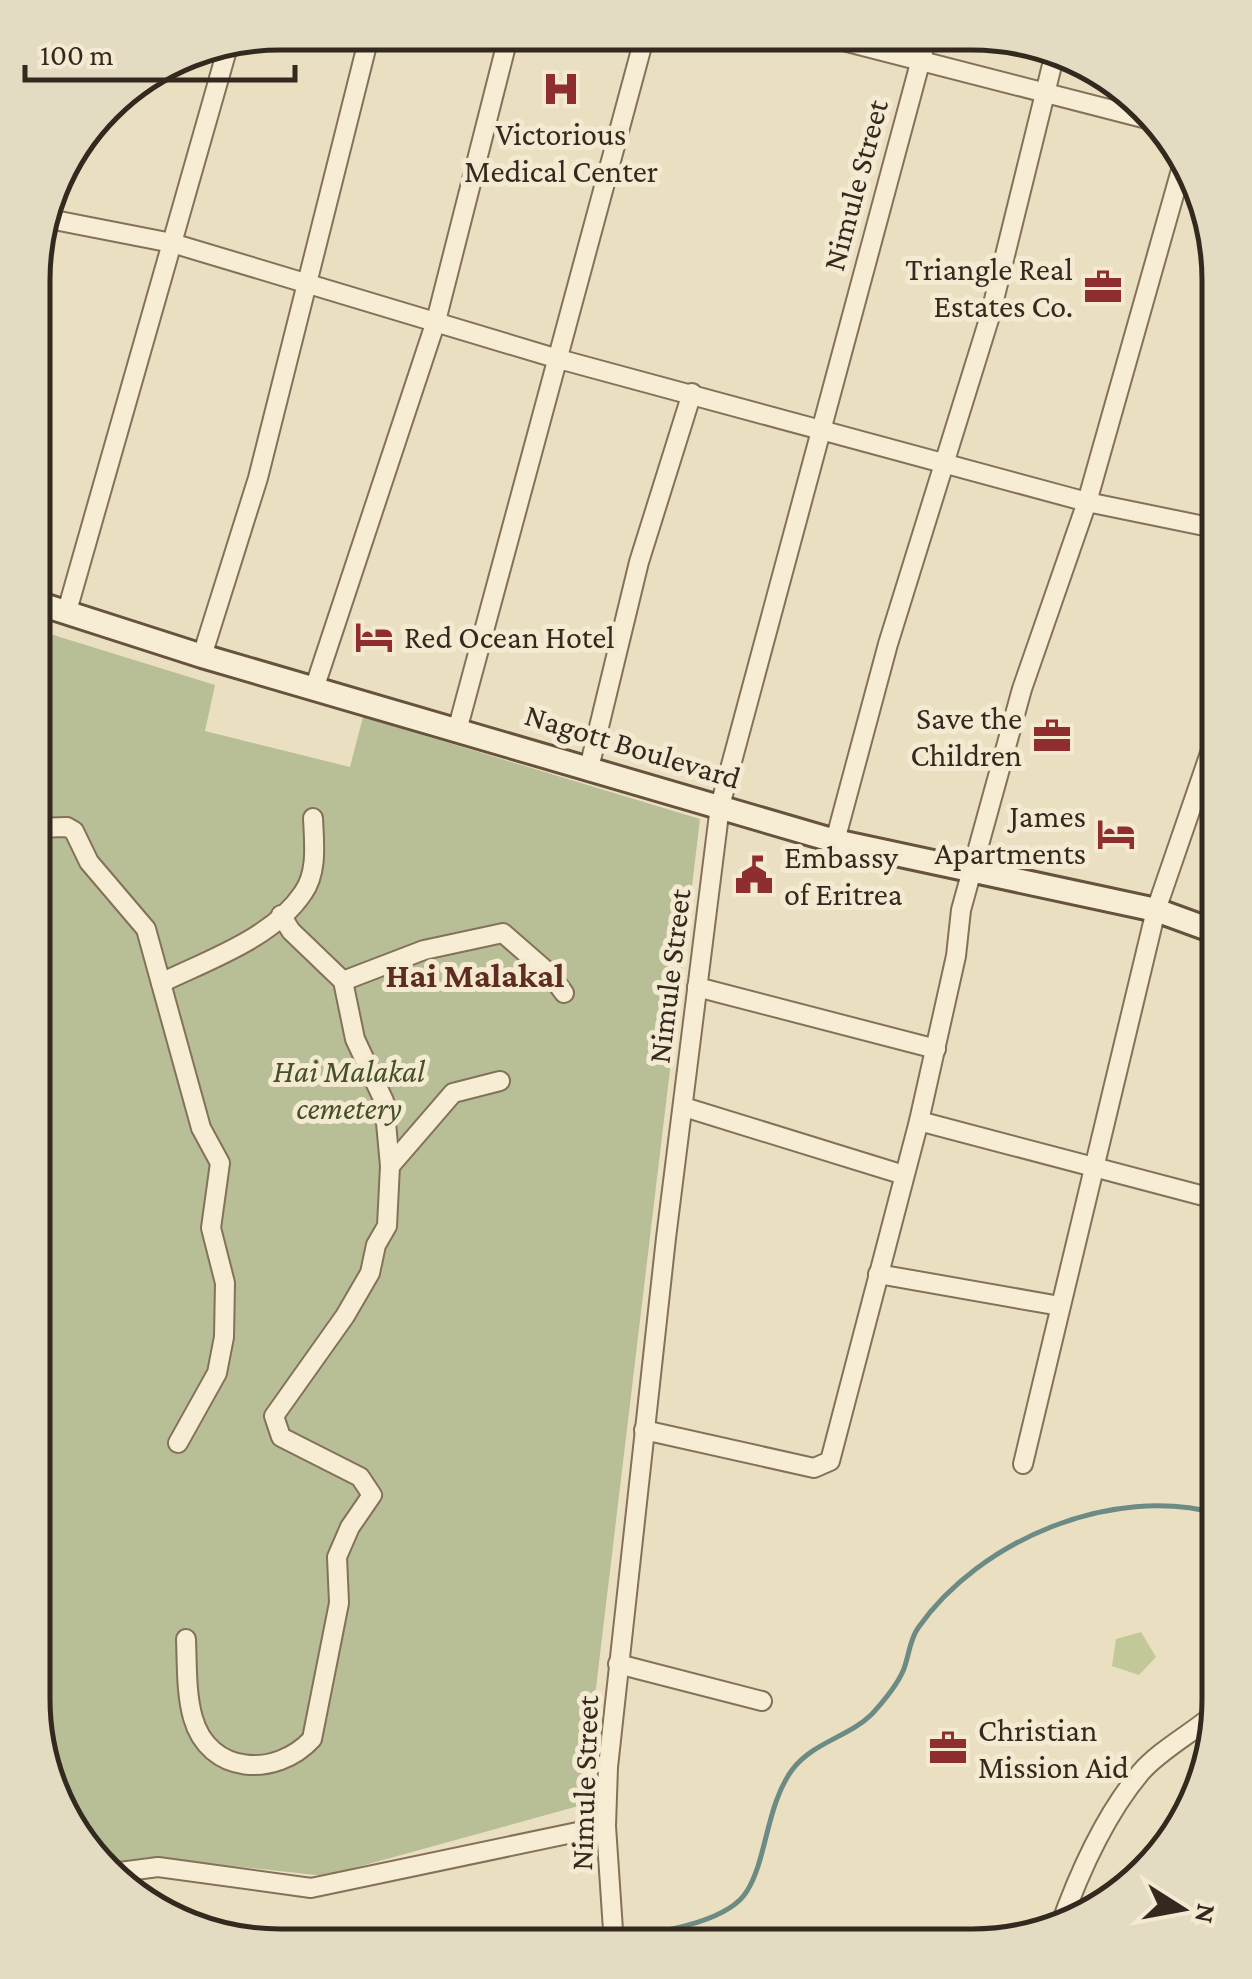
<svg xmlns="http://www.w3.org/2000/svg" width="1252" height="1979" font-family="'Crimson Pro',serif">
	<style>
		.green { fill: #c2c897 }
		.cemetery { fill: #b8be96 }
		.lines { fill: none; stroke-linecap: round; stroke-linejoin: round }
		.stream { stroke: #6c8b84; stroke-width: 5 }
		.street-casing { stroke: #84715a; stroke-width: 22 }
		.secondary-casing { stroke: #66523d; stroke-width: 28 }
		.street { stroke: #f7edd5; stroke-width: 18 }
		.secondary { stroke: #f7edd5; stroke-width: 22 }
		.labels { text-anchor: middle; stroke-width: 10; stroke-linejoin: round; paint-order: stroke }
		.poi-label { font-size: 32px; fill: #34291e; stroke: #f3ead1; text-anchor: end }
		.street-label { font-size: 32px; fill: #34291e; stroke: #f3ead1 }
		.park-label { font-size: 32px; font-style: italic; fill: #455025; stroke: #f3ead1 }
		.neighbourhood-label { font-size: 35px; font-weight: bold; fill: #5f2d1f; stroke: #f3ead1 }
		.rim { fill: none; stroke: #34291e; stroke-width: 5 }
	</style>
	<rect width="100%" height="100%" fill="#ebdfc2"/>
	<polygon class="green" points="1141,1632 1156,1657 1139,1675 1112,1666 1116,1639"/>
	<polygon class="cemetery" points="34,629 215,685 205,731 350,767 363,717 700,819 582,1805 325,1876 151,1857 105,1863 52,1794 33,1699"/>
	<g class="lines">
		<g class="stream">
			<path d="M637 1935C668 1931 730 1920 747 1891 767 1859 766 1806 792 1770 813 1742 849 1737 872 1714 882 1703 897 1685 903 1671 909 1657 909 1641 918 1628 980 1540 1112 1484 1219 1514"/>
			<polyline points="476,1939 610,1937"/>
			<polyline points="405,1945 459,1936"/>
		</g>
		<g class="street-casing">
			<g id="street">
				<polyline points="824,36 1151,120"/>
				<polyline points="44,218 172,243 555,358 1087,502 1219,529"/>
				<polyline points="67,611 229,43"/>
				<polyline points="202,656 258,478 370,33"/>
				<polyline points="314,689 436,321 509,34"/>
				<polyline points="458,727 645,35"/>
				<polyline points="589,768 639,562 692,393"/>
				<polyline points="34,828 67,827 74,831 89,862 146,929 201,1128 220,1163 211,1228 225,1283 224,1337 217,1373 178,1443"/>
				<polyline points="835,841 888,644 990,316 1055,53"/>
				<polyline points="281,915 291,931 343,981 355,1039 384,1101 390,1166"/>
				<polyline points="343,981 424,950 503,933 550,974 564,993"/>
				<path d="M161 983C208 960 273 938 303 893 318 872 314 842 313 818"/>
				<polyline points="697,987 936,1049"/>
				<polyline points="684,1107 904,1175"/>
				<polyline points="919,1121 1219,1200"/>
				<polyline points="878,1274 1060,1306"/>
				<polyline points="644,1430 814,1468 830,1461 919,1121 956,956 961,910 1022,689 1087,502 1183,163"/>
				<polyline points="1023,1464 1156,910 1219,727"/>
				<path d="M186 1639C187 1663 186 1694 193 1718 209 1775 276 1778 312 1739L339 1603 337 1557 350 1527 372 1495 360 1477 281 1437 274 1416 345 1316 370 1273 376 1245 387 1226 390 1166 453 1093 500 1081"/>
				<polyline points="618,1664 762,1701"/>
				<polyline points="112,1873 158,1867 311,1888 606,1826"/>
				<path d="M1059 1929C1078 1875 1104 1816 1141 1772 1161 1749 1196 1731 1219 1710"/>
				<polyline points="614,1945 606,1826 608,1767 666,1238 720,806 927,37"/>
			</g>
		</g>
		<g class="secondary-casing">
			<polyline id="secondary" points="34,602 202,656 835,841 1156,910 1219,933"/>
		</g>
		<use href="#street" class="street"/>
		<use href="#secondary" class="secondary"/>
	</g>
	<defs>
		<g id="hospital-bare" transform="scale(3)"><path d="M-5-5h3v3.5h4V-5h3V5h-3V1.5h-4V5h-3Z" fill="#8f2e2e" stroke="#f3ead1" stroke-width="2.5" paint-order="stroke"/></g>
		<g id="office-bare" transform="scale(3)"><path d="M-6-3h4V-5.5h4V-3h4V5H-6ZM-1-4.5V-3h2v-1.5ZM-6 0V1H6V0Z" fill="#8f2e2e" stroke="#f3ead1" stroke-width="2.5" paint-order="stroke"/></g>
		<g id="hotel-bare" transform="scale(3)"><path d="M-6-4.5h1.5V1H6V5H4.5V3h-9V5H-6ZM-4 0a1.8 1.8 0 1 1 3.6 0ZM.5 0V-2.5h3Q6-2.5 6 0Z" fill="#8f2e2e" stroke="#f3ead1" stroke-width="2.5" paint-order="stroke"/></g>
		<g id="civic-bare" transform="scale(3)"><path d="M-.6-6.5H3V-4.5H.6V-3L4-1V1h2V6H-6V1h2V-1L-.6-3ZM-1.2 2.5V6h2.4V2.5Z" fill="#8f2e2e" stroke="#f3ead1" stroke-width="2.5" paint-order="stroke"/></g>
	</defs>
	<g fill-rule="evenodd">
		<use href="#hospital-bare" x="561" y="89"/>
		<use href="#office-bare" x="1103" y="287"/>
		<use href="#hotel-bare" x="374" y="637"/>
		<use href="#office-bare" x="1052" y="736"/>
		<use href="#hotel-bare" x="1116" y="834"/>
		<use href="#civic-bare" x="754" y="875"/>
		<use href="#office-bare" x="948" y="1748"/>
	</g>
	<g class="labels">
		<g class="poi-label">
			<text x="561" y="145" text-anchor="middle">Victorious<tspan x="561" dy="37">Medical Center</tspan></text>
			<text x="1073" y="280">Triangle Real<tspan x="1073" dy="37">Estates Co.</tspan></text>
			<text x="404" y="648" text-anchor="start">Red Ocean Hotel</text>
			<text x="1022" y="729">Save the<tspan x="1022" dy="37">Children</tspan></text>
			<text x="1086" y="827">James<tspan x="1086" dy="37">Apartments</tspan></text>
			<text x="784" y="868" text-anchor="start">Embassy<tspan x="784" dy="37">of Eritrea</tspan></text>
			<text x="978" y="1741" text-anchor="start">Christian<tspan x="978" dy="37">Mission Aid</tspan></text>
		</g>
		<g class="street-label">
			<text transform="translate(855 185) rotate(-75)" y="11">Nimule Street</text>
			<text transform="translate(633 746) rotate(17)" y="11">Nagott Boulevard</text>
			<text transform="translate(669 976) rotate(-83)" y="11">Nimule Street</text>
			<text transform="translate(584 1783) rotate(-88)" y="11">Nimule Street</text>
		</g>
		<g class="park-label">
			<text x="349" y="1082">Hai Malakal<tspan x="349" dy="37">cemetery</tspan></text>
		</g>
		<g class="neighbourhood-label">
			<text x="475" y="987">Hai Malakal</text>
		</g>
	</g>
	<path d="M0 0H1252V1979H0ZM280 50H972A230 230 0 0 1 1202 280V1699A230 230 0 0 1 972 1929H280A230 230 0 0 1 50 1699V280A230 230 0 0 1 280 50Z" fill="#e4dbc3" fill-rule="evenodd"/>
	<path class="rim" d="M280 50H972A230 230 0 0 1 1202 280V1699A230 230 0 0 1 972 1929H280A230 230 0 0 1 50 1699V280A230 230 0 0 1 280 50Z"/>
	<g transform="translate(1182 1909) rotate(101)" stroke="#f3ead1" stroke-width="8" paint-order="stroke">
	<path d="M0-8L18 38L0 25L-18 38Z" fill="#34291e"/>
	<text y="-15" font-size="28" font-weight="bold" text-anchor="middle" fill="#34291e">N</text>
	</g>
	<path d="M25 65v15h270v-15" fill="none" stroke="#34291e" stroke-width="5"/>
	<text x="40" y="65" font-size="30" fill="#34291e" stroke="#f3ead1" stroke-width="8" paint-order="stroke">100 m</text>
</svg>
